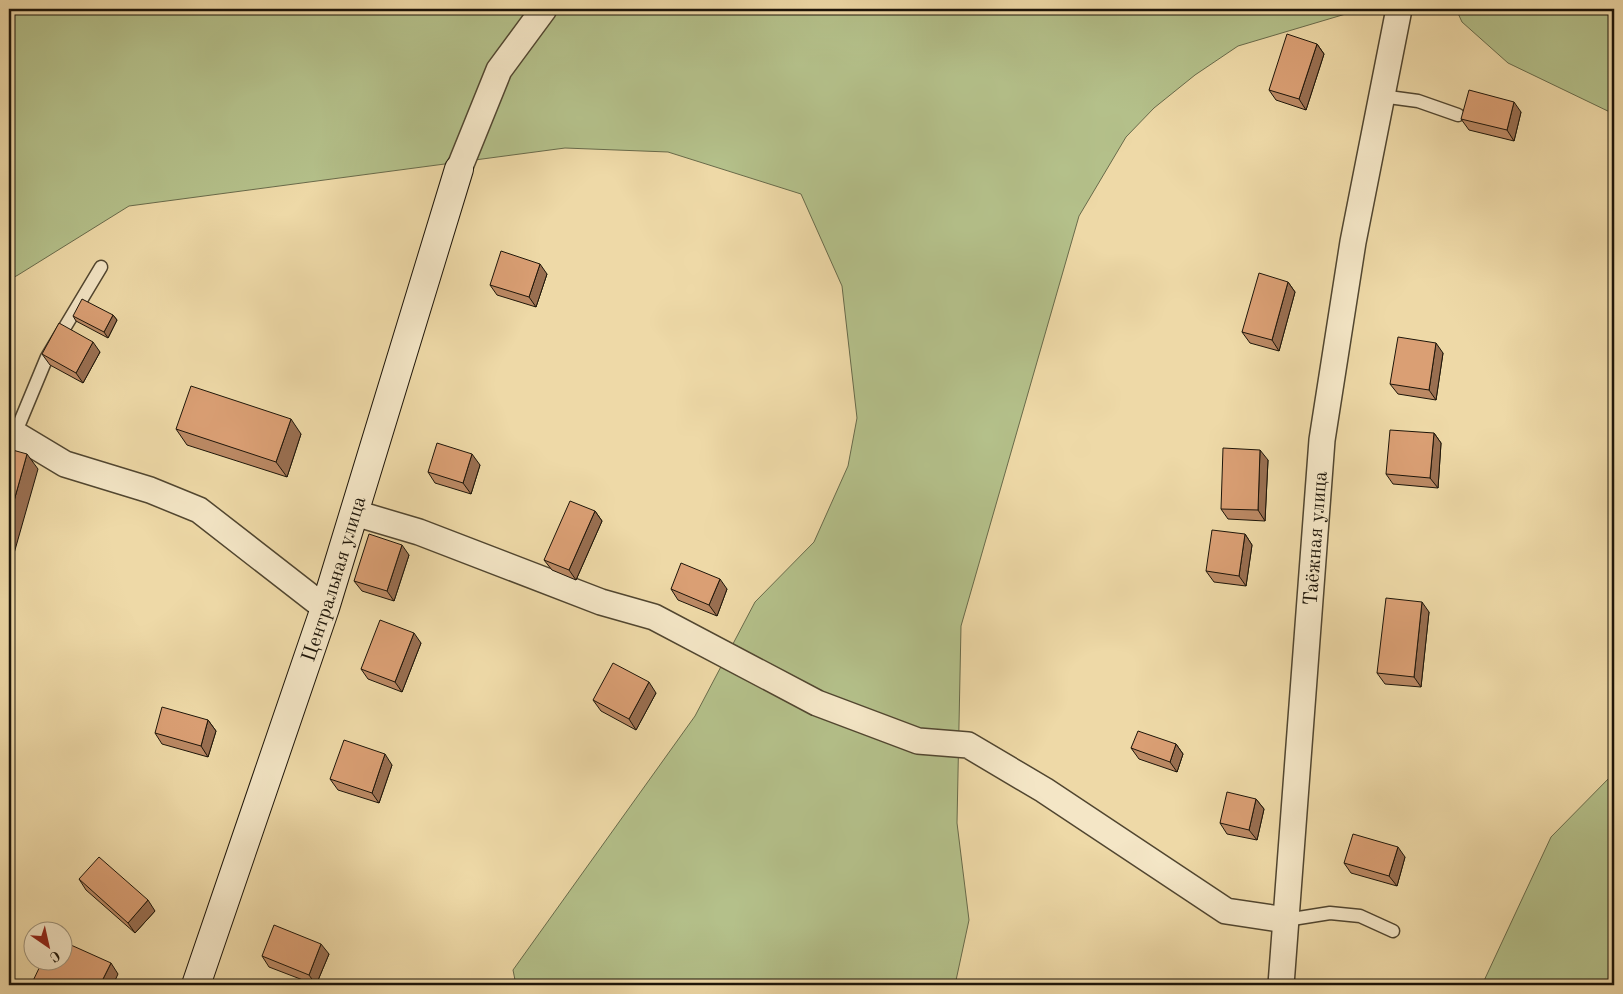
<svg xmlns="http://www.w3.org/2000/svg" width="1623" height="994" font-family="'Old Standard TT',serif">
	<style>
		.green { fill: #b4c08a; stroke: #686a4a }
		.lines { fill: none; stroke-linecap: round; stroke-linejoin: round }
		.lane-casing { stroke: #514630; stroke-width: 15 }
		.street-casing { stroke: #514630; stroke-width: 28 }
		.secondary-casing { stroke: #1d1509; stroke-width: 30 }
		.lane { stroke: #f4e6c6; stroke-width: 12 }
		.street { stroke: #f4e6c6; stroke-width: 25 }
		.secondary { stroke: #f4e6c6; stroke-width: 28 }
		.wall { fill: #bb8964; stroke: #1d1509 }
		.shaded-wall { fill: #996f51; stroke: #1d1509 }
		.building { fill: #da9f74; stroke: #1d1509 }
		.labels { text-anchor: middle; stroke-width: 5; stroke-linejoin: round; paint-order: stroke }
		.street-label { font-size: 20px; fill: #1d1509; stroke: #f4e6c6 }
	</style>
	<rect width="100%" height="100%" fill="#eed9a7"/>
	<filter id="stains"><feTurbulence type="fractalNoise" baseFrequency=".004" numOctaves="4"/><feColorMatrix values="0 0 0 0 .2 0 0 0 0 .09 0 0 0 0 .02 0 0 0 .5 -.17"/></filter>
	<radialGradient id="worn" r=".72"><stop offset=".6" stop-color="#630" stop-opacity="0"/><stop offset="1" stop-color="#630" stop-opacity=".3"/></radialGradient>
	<g class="green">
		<polygon points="9,9 1353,9 1349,13 1238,46 1195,75 1154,108 1126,137 1079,216 961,626 957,823 969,920 955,985 516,985 513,970 695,716 755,602 814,542 848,466 857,418 842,286 801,194 668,152 565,148 129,206 18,275 9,280"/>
		<polygon points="1456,9 1614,9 1614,114 1508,63 1462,22"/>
		<polygon points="1614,773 1614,985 1482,985 1551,837"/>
	</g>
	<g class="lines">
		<g class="lane-casing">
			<g id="lane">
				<polyline points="1381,96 1418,101 1458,115"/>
				<polyline points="11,432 15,434 47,357 101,267"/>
				<polyline points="1286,920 1330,913 1360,916 1393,931"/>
			</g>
		</g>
		<g class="street-casing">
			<g id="street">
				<polyline points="459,169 499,70 544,9"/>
				<polyline points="9,458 15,434 65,464 150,490 199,510 325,608"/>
				<polyline points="355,513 419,532 601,602 654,617 817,703 918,741 968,745 1044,790 1226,911 1286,920"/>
				<path id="s1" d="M1281 985 1322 440 1353 242 1399 9"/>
			</g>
		</g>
		<g class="secondary-casing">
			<g id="secondary">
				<path id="s2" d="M196 985 325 608 459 169"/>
			</g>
		</g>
		<use href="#lane" class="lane"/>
		<use href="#street" class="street"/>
		<use href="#secondary" class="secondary"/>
	</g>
	<g class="wall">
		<polygon points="1317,44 1324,54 1306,110 1276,100 1269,90"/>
		<polygon points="1521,112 1514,141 1469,130 1461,119"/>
		<polygon points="547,274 536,307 497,295 490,285"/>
		<polygon points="1288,282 1295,292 1279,351 1250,343 1242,332"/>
		<polygon points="113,315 117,320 108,338 76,321 73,316"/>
		<polygon points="100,352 83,383 50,365 42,354"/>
		<polygon points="1443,353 1436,400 1398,394 1390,384"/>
		<polygon points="176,429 301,434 287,477 187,445"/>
		<polygon points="1434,433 1441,443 1438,488 1393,484 1386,474"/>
		<polygon points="1268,460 1265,521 1228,519 1221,509"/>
		<polygon points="480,465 471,494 435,483 428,472"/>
		<polygon points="595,511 602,521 576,580 552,570 544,560"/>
		<polygon points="1245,534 1252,545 1246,586 1214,582 1206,571"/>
		<polygon points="409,555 394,601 362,591 354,581"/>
		<polygon points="671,589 727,589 717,616 678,600"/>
		<polygon points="1429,612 1421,687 1385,684 1377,673"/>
		<polygon points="421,643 402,692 368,679 361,669"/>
		<polygon points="656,693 636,730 601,711 593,700"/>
		<polygon points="208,720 216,731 208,757 162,744 155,733"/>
		<polygon points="1176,744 1183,754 1177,772 1139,759 1131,748"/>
		<polygon points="392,765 379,803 338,790 330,779"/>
		<polygon points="1256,799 1264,809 1257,840 1227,834 1220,823"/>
		<polygon points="1405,857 1397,886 1351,873 1344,863"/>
		<polygon points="79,879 155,911 135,933 86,890"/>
		<polygon points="329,954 316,985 269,967 262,956"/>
	</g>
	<g class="shaded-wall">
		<polygon points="1317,44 1324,54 1306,110 1299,99"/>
		<polygon points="1514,102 1521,112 1514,141 1507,130"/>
		<polygon points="540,264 547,274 536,307 529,297"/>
		<polygon points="1288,282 1295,292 1279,351 1272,340"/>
		<polygon points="113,315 117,320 108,338 104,332"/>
		<polygon points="93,342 100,352 83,383 76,373"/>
		<polygon points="1436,343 1443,353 1436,400 1429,390"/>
		<polygon points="291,419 301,434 287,477 276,462"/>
		<polygon points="1434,433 1441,443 1438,488 1430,478"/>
		<polygon points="1260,450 1268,460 1265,521 1258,510"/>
		<polygon points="27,454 38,469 9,571 9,519"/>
		<polygon points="472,454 480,465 471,494 463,483"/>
		<polygon points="595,511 602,521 576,580 569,570"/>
		<polygon points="1245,534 1252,545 1246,586 1239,576"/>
		<polygon points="402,545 409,555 394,601 387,591"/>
		<polygon points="720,579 727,589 717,616 709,605"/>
		<polygon points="1422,602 1429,612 1421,687 1414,677"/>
		<polygon points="414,633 421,643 402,692 395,682"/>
		<polygon points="649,682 656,693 636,730 629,719"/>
		<polygon points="208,720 216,731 208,757 201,746"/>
		<polygon points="1176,744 1183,754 1177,772 1170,762"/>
		<polygon points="385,754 392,765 379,803 372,793"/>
		<polygon points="1256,799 1264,809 1257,840 1249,830"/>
		<polygon points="1398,847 1405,857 1397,886 1389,876"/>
		<polygon points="148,900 155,911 135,933 128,923"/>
		<polygon points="321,944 329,954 316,985 309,975"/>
		<polygon points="111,963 118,974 113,985 100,985"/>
	</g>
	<g class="building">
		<polygon points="1287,34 1317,44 1299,99 1269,90"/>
		<polygon points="1469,90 1514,102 1507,130 1461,119"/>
		<polygon points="501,251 540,264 529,297 490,285"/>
		<polygon points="1259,273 1288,282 1272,340 1242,332"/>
		<polygon points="82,299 113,315 104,332 73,316"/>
		<polygon points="59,323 93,342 76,373 42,354"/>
		<polygon points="1398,337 1436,343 1429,390 1390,384"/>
		<polygon points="191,386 291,419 276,462 176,429"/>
		<polygon points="1390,430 1434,433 1430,478 1386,474"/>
		<polygon points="437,443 472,454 463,483 428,472"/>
		<polygon points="1223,448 1260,450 1258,510 1221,509"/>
		<polygon points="9,449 27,454 9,519"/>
		<polygon points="570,501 595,511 569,570 544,560"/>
		<polygon points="1212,530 1245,534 1239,576 1206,571"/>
		<polygon points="369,534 402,545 387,591 354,581"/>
		<polygon points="681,563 720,579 709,605 671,589"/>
		<polygon points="1386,598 1422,602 1414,677 1377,673"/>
		<polygon points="380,620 414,633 395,682 361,669"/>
		<polygon points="613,663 649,682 629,719 593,700"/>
		<polygon points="162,707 208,720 201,746 155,733"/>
		<polygon points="1138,731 1176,744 1170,762 1131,748"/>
		<polygon points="344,740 385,754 372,793 330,779"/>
		<polygon points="1227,792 1256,799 1249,830 1220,823"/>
		<polygon points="1353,834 1398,847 1389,876 1344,863"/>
		<polygon points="99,857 148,900 128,923 79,879"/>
		<polygon points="274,925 321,944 309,975 262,956"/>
		<polygon points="62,941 111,963 100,985 31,985 42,962 62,962"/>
	</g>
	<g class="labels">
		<g class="street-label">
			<text dy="7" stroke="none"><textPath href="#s1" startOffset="448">Таёжная улица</textPath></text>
			<text dy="7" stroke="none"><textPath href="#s2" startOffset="429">Центральная улица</textPath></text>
		</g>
	</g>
	<rect width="1623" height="994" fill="none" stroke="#eed9a7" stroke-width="30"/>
	<rect x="10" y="10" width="1603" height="974" fill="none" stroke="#1d1509" stroke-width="2.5"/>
	<rect x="15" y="15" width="1593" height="964" fill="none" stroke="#1d1509"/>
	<g transform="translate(48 946) rotate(146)"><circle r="24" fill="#f4e6c6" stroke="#9e927a"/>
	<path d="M0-4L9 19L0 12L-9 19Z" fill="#8f2418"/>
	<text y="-8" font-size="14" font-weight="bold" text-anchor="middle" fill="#1d1509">С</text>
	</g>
	<rect width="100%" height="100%" filter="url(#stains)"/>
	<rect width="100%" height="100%" fill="url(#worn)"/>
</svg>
